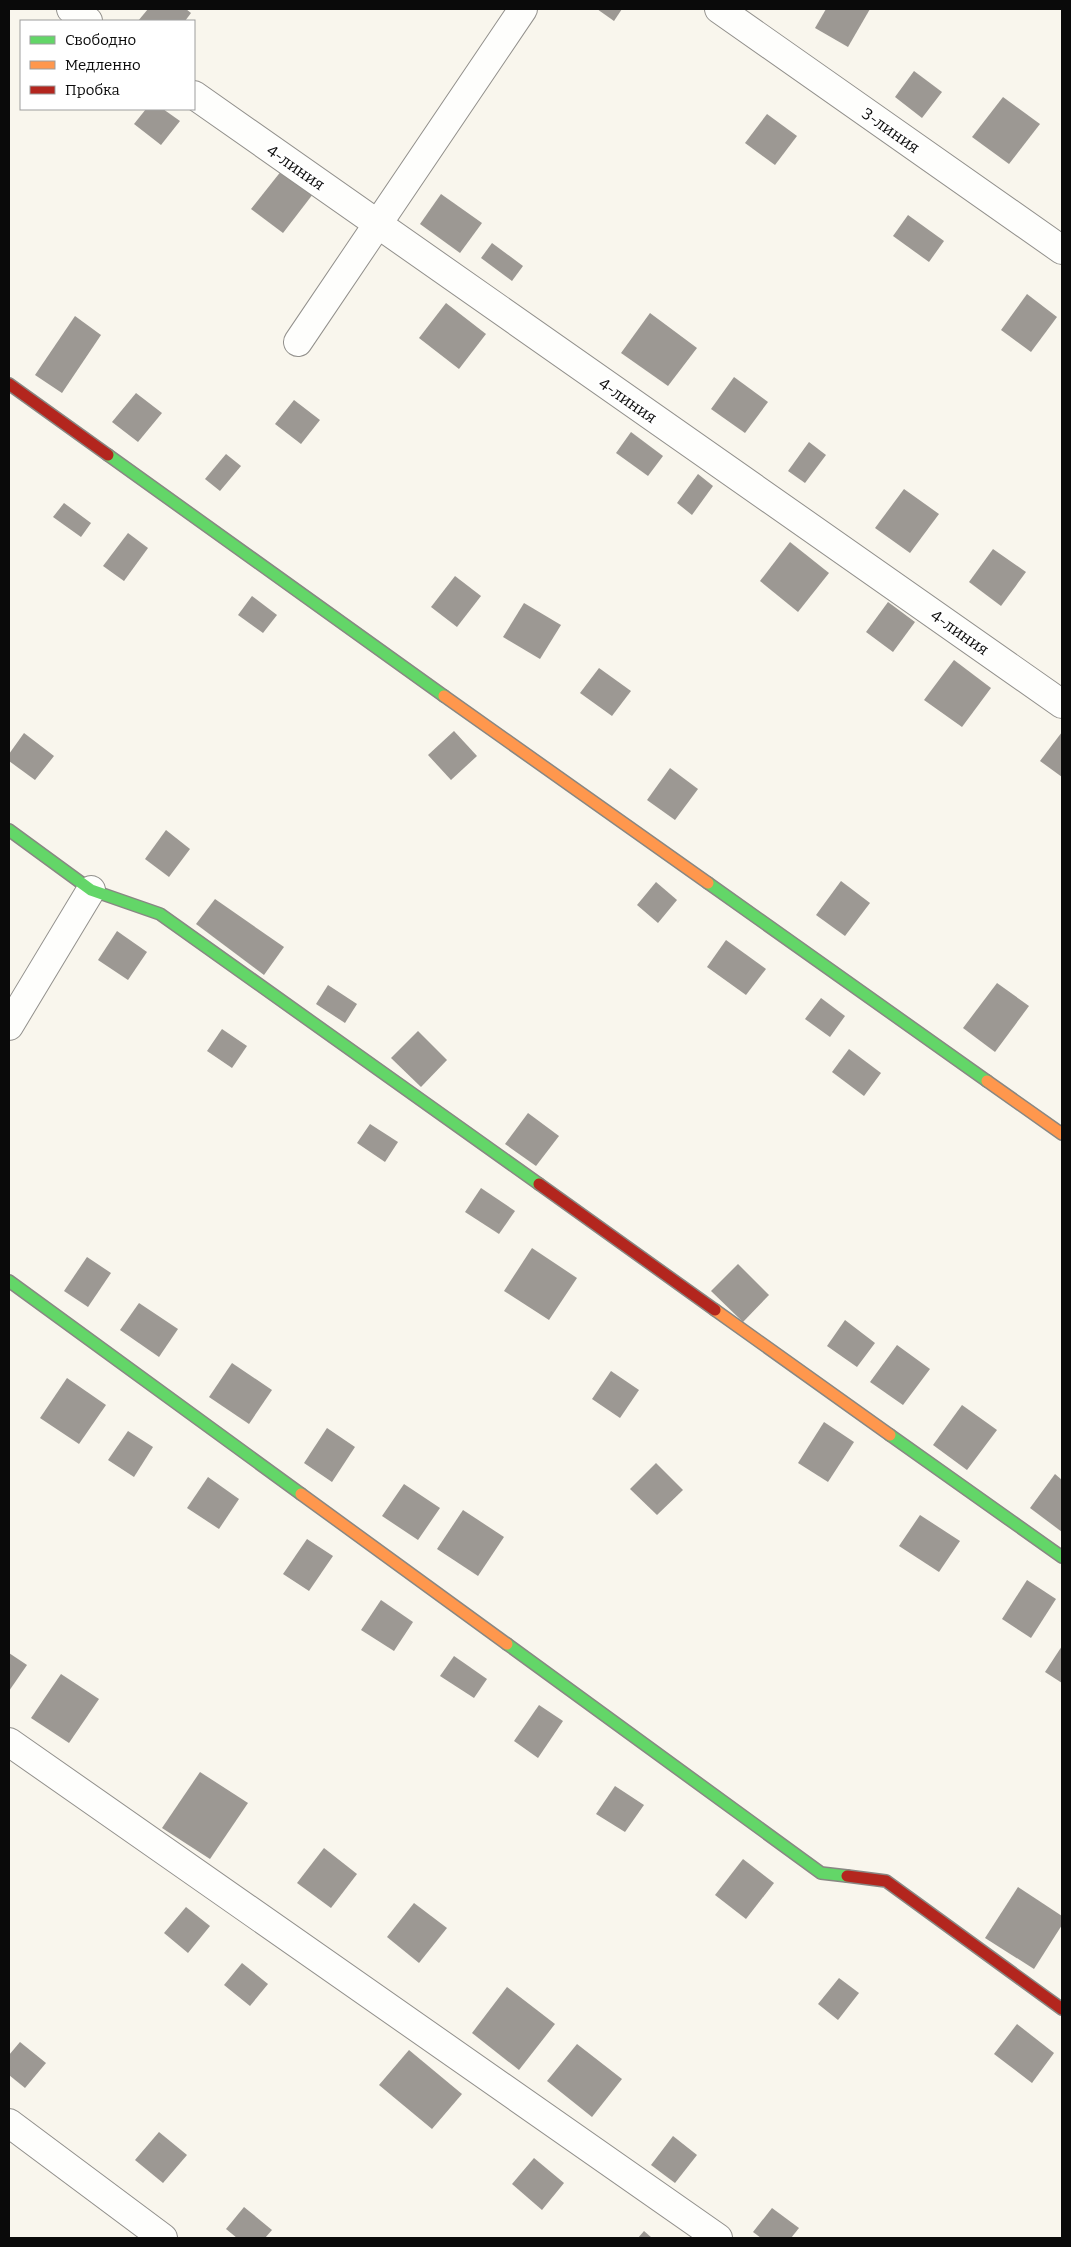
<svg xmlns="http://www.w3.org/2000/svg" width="1071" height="2247" font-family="Bitter,serif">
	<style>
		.building { fill: #9c9893 }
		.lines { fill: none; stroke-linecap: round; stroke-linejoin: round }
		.street-casing { stroke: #92908c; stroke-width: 30 }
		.fast-casing { stroke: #888783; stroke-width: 14 }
		.slow-casing { stroke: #888783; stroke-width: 14 }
		.jam-casing { stroke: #888783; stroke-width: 14 }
		.street { stroke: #fefefc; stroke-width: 28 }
		.fast { stroke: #63d668; stroke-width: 11 }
		.slow { stroke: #ff974d; stroke-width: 11 }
		.jam { stroke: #b3261e; stroke-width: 11 }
		.labels { text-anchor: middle; stroke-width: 5; stroke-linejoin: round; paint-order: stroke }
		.street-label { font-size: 16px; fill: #0a0a0a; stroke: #fff }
	</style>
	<rect width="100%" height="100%" fill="#f9f6ed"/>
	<g class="building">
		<polygon points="148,9 186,9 191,13 185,21 138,21"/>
		<polygon points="597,9 622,9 614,21"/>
		<polygon points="826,9 870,9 848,47 815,28"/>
		<polygon points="914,71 942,92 922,118 895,97"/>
		<polygon points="1003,97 1040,124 1009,164 972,137"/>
		<polygon points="146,109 163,109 180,121 161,145 134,124"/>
		<polygon points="767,114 797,136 775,165 745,143"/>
		<polygon points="282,170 313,194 283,233 251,209"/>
		<polygon points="441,194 482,223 460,253 420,224"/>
		<polygon points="908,215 944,241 929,262 893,236"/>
		<polygon points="492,243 523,266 512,281 481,258"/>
		<polygon points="1027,294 1057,317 1031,352 1001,330"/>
		<polygon points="446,303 486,334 459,369 419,338"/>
		<polygon points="650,313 697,348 668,386 621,353"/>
		<polygon points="75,316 101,335 62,393 35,375"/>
		<polygon points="734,377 768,402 745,433 711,409"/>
		<polygon points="136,393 162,413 138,442 112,422"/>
		<polygon points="294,400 320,420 301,444 275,424"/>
		<polygon points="631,432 663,456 648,476 616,453"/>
		<polygon points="809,442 826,455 805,483 788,471"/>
		<polygon points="226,454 241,466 220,491 205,479"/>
		<polygon points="698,474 713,486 692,515 677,503"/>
		<polygon points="904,489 939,514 910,553 875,528"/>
		<polygon points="64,503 91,523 81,537 53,517"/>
		<polygon points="128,533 148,548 124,581 103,566"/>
		<polygon points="790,542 829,573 798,612 760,581"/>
		<polygon points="993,549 1026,572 1001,606 969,582"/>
		<polygon points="455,576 481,596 457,627 431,607"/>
		<polygon points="252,596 277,615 263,633 238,615"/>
		<polygon points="888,602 915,622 893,652 866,632"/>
		<polygon points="524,603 561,625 540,659 503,637"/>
		<polygon points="954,660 991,688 962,727 924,700"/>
		<polygon points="599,668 631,691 612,716 580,693"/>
		<polygon points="454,731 477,756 451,780 428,755"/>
		<polygon points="1062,732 1062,777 1040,761"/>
		<polygon points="24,733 54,756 35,780 9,761 9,754"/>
		<polygon points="670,768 698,789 675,820 647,800"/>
		<polygon points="166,830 190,849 169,877 145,859"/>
		<polygon points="841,881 870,903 845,936 816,915"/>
		<polygon points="656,882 677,900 658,923 637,905"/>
		<polygon points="215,899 284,947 264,975 196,924"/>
		<polygon points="117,931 147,952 128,980 98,960"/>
		<polygon points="726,940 766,969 746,995 707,967"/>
		<polygon points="997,983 1029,1006 995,1052 963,1028"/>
		<polygon points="328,985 357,1004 345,1023 316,1004"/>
		<polygon points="821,998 845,1016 830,1037 805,1019"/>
		<polygon points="222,1029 247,1046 232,1068 207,1051"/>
		<polygon points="418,1031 447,1060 421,1087 391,1058"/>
		<polygon points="849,1049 881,1073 864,1096 832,1072"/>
		<polygon points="528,1113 559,1136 536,1166 505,1144"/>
		<polygon points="370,1124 398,1142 385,1162 357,1143"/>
		<polygon points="481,1188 515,1211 499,1234 465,1212"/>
		<polygon points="532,1248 577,1278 549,1320 504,1291"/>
		<polygon points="87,1257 111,1273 88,1307 64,1291"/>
		<polygon points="738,1264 769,1295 743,1322 711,1291"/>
		<polygon points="139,1303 178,1329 159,1357 120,1330"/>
		<polygon points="845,1320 875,1343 857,1367 827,1346"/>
		<polygon points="897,1345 930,1369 903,1405 870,1382"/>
		<polygon points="232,1363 272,1390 249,1424 209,1397"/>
		<polygon points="611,1371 639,1390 620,1418 592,1399"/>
		<polygon points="67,1378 106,1405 79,1444 40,1418"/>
		<polygon points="962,1405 997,1430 967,1470 933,1445"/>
		<polygon points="824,1422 854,1442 828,1482 798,1463"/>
		<polygon points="327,1428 355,1447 332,1482 304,1463"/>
		<polygon points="128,1431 153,1447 134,1477 108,1460"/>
		<polygon points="656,1463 683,1490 657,1515 630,1489"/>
		<polygon points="1055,1474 1062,1480 1062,1532 1030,1508"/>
		<polygon points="208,1477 239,1499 219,1529 187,1508"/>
		<polygon points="404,1484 440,1508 418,1540 382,1516"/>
		<polygon points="463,1510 504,1537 478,1576 437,1549"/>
		<polygon points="920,1515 960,1541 939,1572 899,1546"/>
		<polygon points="307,1539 333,1556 309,1591 283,1574"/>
		<polygon points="1027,1580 1056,1599 1031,1638 1002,1619"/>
		<polygon points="381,1600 413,1622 394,1651 361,1630"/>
		<polygon points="1062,1646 1062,1683 1045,1672"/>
		<polygon points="9,1653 27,1665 9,1691"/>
		<polygon points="454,1656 487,1679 474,1698 440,1676"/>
		<polygon points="61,1674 99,1699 69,1743 31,1718"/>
		<polygon points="539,1705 563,1721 538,1758 514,1741"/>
		<polygon points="200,1772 248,1803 210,1859 162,1828"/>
		<polygon points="615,1786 644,1805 625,1832 596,1814"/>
		<polygon points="324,1848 357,1874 331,1908 297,1883"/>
		<polygon points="743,1859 774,1883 746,1919 715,1895"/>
		<polygon points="1018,1887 1062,1916 1062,1925 1034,1969 985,1938"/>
		<polygon points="414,1903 447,1928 419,1963 387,1937"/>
		<polygon points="186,1907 210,1926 188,1953 164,1933"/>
		<polygon points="242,1963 268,1984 250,2006 224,1985"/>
		<polygon points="839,1978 859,1993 838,2020 818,2004"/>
		<polygon points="507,1987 555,2024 519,2070 472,2033"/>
		<polygon points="1017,2024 1054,2053 1032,2083 994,2054"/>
		<polygon points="20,2042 46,2063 25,2088 9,2075 9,2055"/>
		<polygon points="577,2044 622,2079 592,2117 547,2081"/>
		<polygon points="409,2050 462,2094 432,2129 379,2085"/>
		<polygon points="159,2132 187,2155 163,2183 135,2160"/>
		<polygon points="673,2136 697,2155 675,2183 651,2165"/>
		<polygon points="534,2158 564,2183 542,2210 512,2184"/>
		<polygon points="244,2207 272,2230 265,2238 237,2238 226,2229"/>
		<polygon points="772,2208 799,2228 791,2238 761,2238 753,2232"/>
		<polygon points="644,2231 652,2238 638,2238"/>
	</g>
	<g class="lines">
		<g class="street-casing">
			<g id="street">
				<polyline points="71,9 88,21"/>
				<polyline points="719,9 1062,250"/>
				<polyline points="194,95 1062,704"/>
				<polyline points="298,342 523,9"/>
				<polyline points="9,1026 91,890"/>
				<polyline points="9,1742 718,2238"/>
				<polyline points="9,2123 163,2238"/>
			</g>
		</g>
		<g class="fast-casing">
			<g id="fast">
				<polyline points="108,455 444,696"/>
				<polyline points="9,830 91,890 160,914 539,1184"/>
				<polyline points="708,883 987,1081"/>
				<polyline points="9,1281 301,1494"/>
				<polyline points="890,1435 1062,1557"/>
				<polyline points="507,1644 821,1873 847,1876"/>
			</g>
		</g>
		<g class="slow-casing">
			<g id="slow">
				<polyline points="444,696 708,883"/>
				<polyline points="987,1081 1062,1134"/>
				<polyline points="715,1310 890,1435"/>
				<polyline points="301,1494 507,1644"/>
			</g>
		</g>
		<g class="jam-casing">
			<g id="jam">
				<polyline points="9,384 108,455"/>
				<polyline points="539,1184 715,1310"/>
				<polyline points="847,1876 886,1881 1062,2009"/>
			</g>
		</g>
		<use href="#street" class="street"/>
		<use href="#fast" class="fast"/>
		<use href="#slow" class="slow"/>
		<use href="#jam" class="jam"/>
	</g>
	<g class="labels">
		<g class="street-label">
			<text transform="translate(891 130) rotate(35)" y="6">3-линия</text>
			<text transform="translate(296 167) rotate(35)" y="6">4-линия</text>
			<text transform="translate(628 400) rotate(35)" y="6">4-линия</text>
			<text transform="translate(960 632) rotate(35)" y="6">4-линия</text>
		</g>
	</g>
	<rect width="1071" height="2247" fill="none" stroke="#0a0a0a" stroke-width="20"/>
	<rect x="20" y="20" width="175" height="90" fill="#ffffff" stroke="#9d9d9d"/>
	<rect x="30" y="36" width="25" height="8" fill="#63d668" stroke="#9d9d9d"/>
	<text x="65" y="45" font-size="15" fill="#0a0a0a">Свободно</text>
	<rect x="30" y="61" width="25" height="8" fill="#ff974d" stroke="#9d9d9d"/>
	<text x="65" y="70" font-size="15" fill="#0a0a0a">Медленно</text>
	<rect x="30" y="86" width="25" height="8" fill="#b3261e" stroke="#9d9d9d"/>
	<text x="65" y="95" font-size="15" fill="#0a0a0a">Пробка</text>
</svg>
